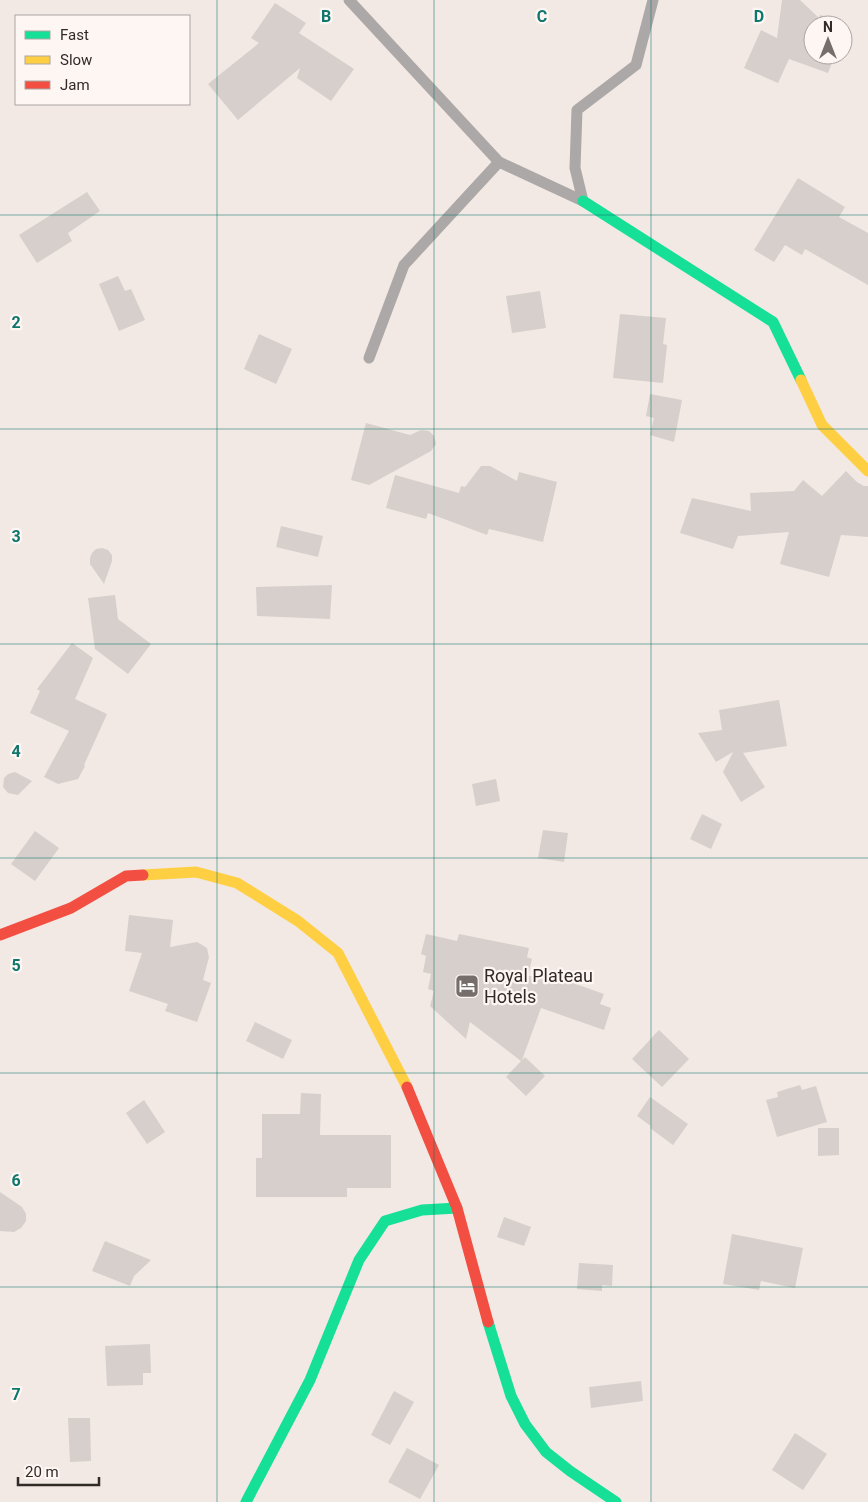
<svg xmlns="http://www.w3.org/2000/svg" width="868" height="1502" font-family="Roboto,sans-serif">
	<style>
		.building { fill: #d6cfcb }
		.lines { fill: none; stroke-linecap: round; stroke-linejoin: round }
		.lane { stroke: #aca8a7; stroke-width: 11 }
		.fast { stroke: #16e098; stroke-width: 11 }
		.slow { stroke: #ffcf43; stroke-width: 11 }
		.jam { stroke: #f24e42; stroke-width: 11 }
		.grid { fill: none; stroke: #0f766e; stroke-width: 1; stroke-opacity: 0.55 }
		.labels { text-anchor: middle; stroke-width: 4.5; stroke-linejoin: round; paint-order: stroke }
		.poi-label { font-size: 18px; fill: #312b28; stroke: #fdf6f3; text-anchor: start }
		.grid-label { font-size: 16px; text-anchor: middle; font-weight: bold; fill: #0f766e; stroke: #fdf6f3; stroke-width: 4.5; stroke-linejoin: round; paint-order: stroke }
	</style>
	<rect width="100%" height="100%" fill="#f2e9e4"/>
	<g class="building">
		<polygon points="782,0 800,0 819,18 820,15 846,23 843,32 843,25 813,25 813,55 835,55 828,73 789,59 778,83 744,68 761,30 777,38"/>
		<polygon points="275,3 306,23 299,33 354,69 331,101 297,78 300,68 238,120 208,84 259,43 251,38"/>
		<polygon points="798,178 845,207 839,217 868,233 868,285 805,249 802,255 785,245 774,262 754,250"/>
		<polygon points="87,192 100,211 68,233 72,241 37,263 19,235"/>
		<polygon points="118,276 125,291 131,289 145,320 119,331 99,284"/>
		<polygon points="540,291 546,328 512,333 506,296"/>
		<polygon points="620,314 666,318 663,344 667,345 663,383 613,378"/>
		<polygon points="259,334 292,349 276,384 244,369"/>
		<polygon points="650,394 682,400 674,442 650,435 654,418 646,416"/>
		<polygon points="366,423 410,435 421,430 429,431 434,436 436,444 431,451 369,485 351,480"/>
		<polygon points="481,466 490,466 517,481 519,472 557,482 543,542 489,529 487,535 428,513 426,519 386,508 395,475 459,493 461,486 465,487"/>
		<polygon points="846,471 857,482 864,486 868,486 868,537 841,535 829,577 780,564 789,532 738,536 733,549 680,533 692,498 751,511 750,493 794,491 803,480 822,496"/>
		<polygon points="281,526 323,536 318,557 276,547"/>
		<polygon points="102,548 108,550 112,555 112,561 104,584 90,564 90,558 92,553 96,549"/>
		<polygon points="332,585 330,619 257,616 256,587"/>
		<polygon points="115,595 118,619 151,644 128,674 95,649 88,598"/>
		<polygon points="72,643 93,658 75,699 107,714 84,765 85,766 78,779 58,784 44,777 69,731 30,713 40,691 37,689"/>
		<polygon points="779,700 787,746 743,753 765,787 741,802 723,772 733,752 716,762 698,733 722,730 719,710"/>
		<polygon points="15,772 32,781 18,795 8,793 3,787 4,778 8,774"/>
		<polygon points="496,779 500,801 476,806 472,784"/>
		<polygon points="702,814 722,824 711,849 690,839"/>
		<polygon points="543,830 568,833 564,862 538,858"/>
		<polygon points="35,831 59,848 35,881 11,864"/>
		<polygon points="129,915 173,920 170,947 197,942 207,948 209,957 203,980 211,983 197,1022 165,1011 168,1004 129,991 142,953 125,951"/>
		<polygon points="426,934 457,941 459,934 529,948 527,957 532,959 528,976 561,976 570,982 604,994 600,1004 611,1008 604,1030 541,1008 522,1060 525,1057 545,1076 526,1096 506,1077 521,1061 470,1022 466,1039 430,1006 434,991 428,989 431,974 423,972 426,956 421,954"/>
		<polygon points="255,1022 292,1040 283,1059 246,1041"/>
		<polygon points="659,1030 689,1059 662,1087 632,1059"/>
		<polygon points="800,1085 802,1090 816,1086 827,1122 777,1137 766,1100 778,1097 777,1092"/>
		<polygon points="301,1093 321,1094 320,1135 391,1135 391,1188 347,1188 347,1197 256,1197 256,1158 262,1158 262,1114 300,1114"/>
		<polygon points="650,1097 688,1124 673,1145 650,1128 651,1126 637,1116"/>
		<polygon points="144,1100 165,1132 147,1144 126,1113"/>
		<polygon points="818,1128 839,1128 839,1155 818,1156"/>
		<polygon points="0,1192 22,1207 26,1214 26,1221 21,1228 14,1232 0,1231"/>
		<polygon points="504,1217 531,1227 524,1246 497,1237"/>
		<polygon points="732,1234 803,1248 795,1288 761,1281 759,1290 723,1284"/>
		<polygon points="105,1241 151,1260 134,1276 130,1286 92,1271"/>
		<polygon points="579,1263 613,1265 612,1286 602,1285 602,1291 577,1289"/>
		<polygon points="150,1344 151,1373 143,1373 143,1385 107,1386 105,1346"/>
		<polygon points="641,1381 643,1401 591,1408 589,1387"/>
		<polygon points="394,1391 414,1402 390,1445 371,1435"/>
		<polygon points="68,1418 90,1418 91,1461 70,1462"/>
		<polygon points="795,1433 827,1454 803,1490 772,1470"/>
		<polygon points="407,1448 439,1465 420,1499 388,1482"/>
	</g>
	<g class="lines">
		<g class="lane">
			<polyline points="349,0 499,162 583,201"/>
			<polyline points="583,201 575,168 577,110 636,65 653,0"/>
			<polyline points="369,358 404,265 499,162"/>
		</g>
		<g class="fast">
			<polyline points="583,201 773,322 801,380"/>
			<polyline points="488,1322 511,1396 525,1424 546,1452 570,1471 616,1502"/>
			<polyline points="246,1502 310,1380 359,1260 385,1221 422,1210 457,1208"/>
		</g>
		<g class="slow">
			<polyline points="801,380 822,425 868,471"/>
			<polyline points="143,875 196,872 237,883 298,921 338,953 407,1087"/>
		</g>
		<g class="jam">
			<polyline points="0,935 71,908 126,876 143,875"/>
			<polyline points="407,1087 457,1208 488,1322"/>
		</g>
	</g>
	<path class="grid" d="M217 0V1502M434 0V1502M651 0V1502M0 215H868M0 429H868M0 644H868M0 858H868M0 1073H868M0 1287H868"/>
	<defs>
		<g id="hotel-square" transform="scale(1.25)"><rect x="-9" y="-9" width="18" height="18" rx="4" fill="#756e6a" stroke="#fdf6f3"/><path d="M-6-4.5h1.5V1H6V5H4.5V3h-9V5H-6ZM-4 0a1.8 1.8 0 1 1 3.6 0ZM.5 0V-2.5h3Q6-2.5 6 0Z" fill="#fff"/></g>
	</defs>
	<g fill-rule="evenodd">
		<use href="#hotel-square" x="467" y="986"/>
	</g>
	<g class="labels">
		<g class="poi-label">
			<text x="484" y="982">Royal Plateau<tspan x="484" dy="21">Hotels</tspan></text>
		</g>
	</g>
	<g class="grid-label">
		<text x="326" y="22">B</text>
		<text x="542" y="22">C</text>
		<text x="759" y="22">D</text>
		<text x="16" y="328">2</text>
		<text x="16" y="542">3</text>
		<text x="16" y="757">4</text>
		<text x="16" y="971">5</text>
		<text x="16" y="1186">6</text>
		<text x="16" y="1400">7</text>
	</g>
	<rect x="15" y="15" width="175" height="90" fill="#fdf6f3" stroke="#aba5a2"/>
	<rect x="25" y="31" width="25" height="8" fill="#16e098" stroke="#aba5a2"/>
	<text x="60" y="40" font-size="15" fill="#312b28">Fast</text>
	<rect x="25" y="56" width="25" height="8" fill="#ffcf43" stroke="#aba5a2"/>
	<text x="60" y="65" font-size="15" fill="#312b28">Slow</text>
	<rect x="25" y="81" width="25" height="8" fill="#f24e42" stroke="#aba5a2"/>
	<text x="60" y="90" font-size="15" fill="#312b28">Jam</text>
	<g transform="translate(828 40)"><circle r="24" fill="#fdf6f3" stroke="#aba5a2"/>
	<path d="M0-4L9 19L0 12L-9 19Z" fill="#756e6a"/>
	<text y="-8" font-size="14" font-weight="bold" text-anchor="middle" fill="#312b28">N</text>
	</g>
	<path d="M18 1477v8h81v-8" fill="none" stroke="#312b28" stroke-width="2.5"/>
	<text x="25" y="1477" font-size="15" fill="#312b28" stroke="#fdf6f3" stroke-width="4" paint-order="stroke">20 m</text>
</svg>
